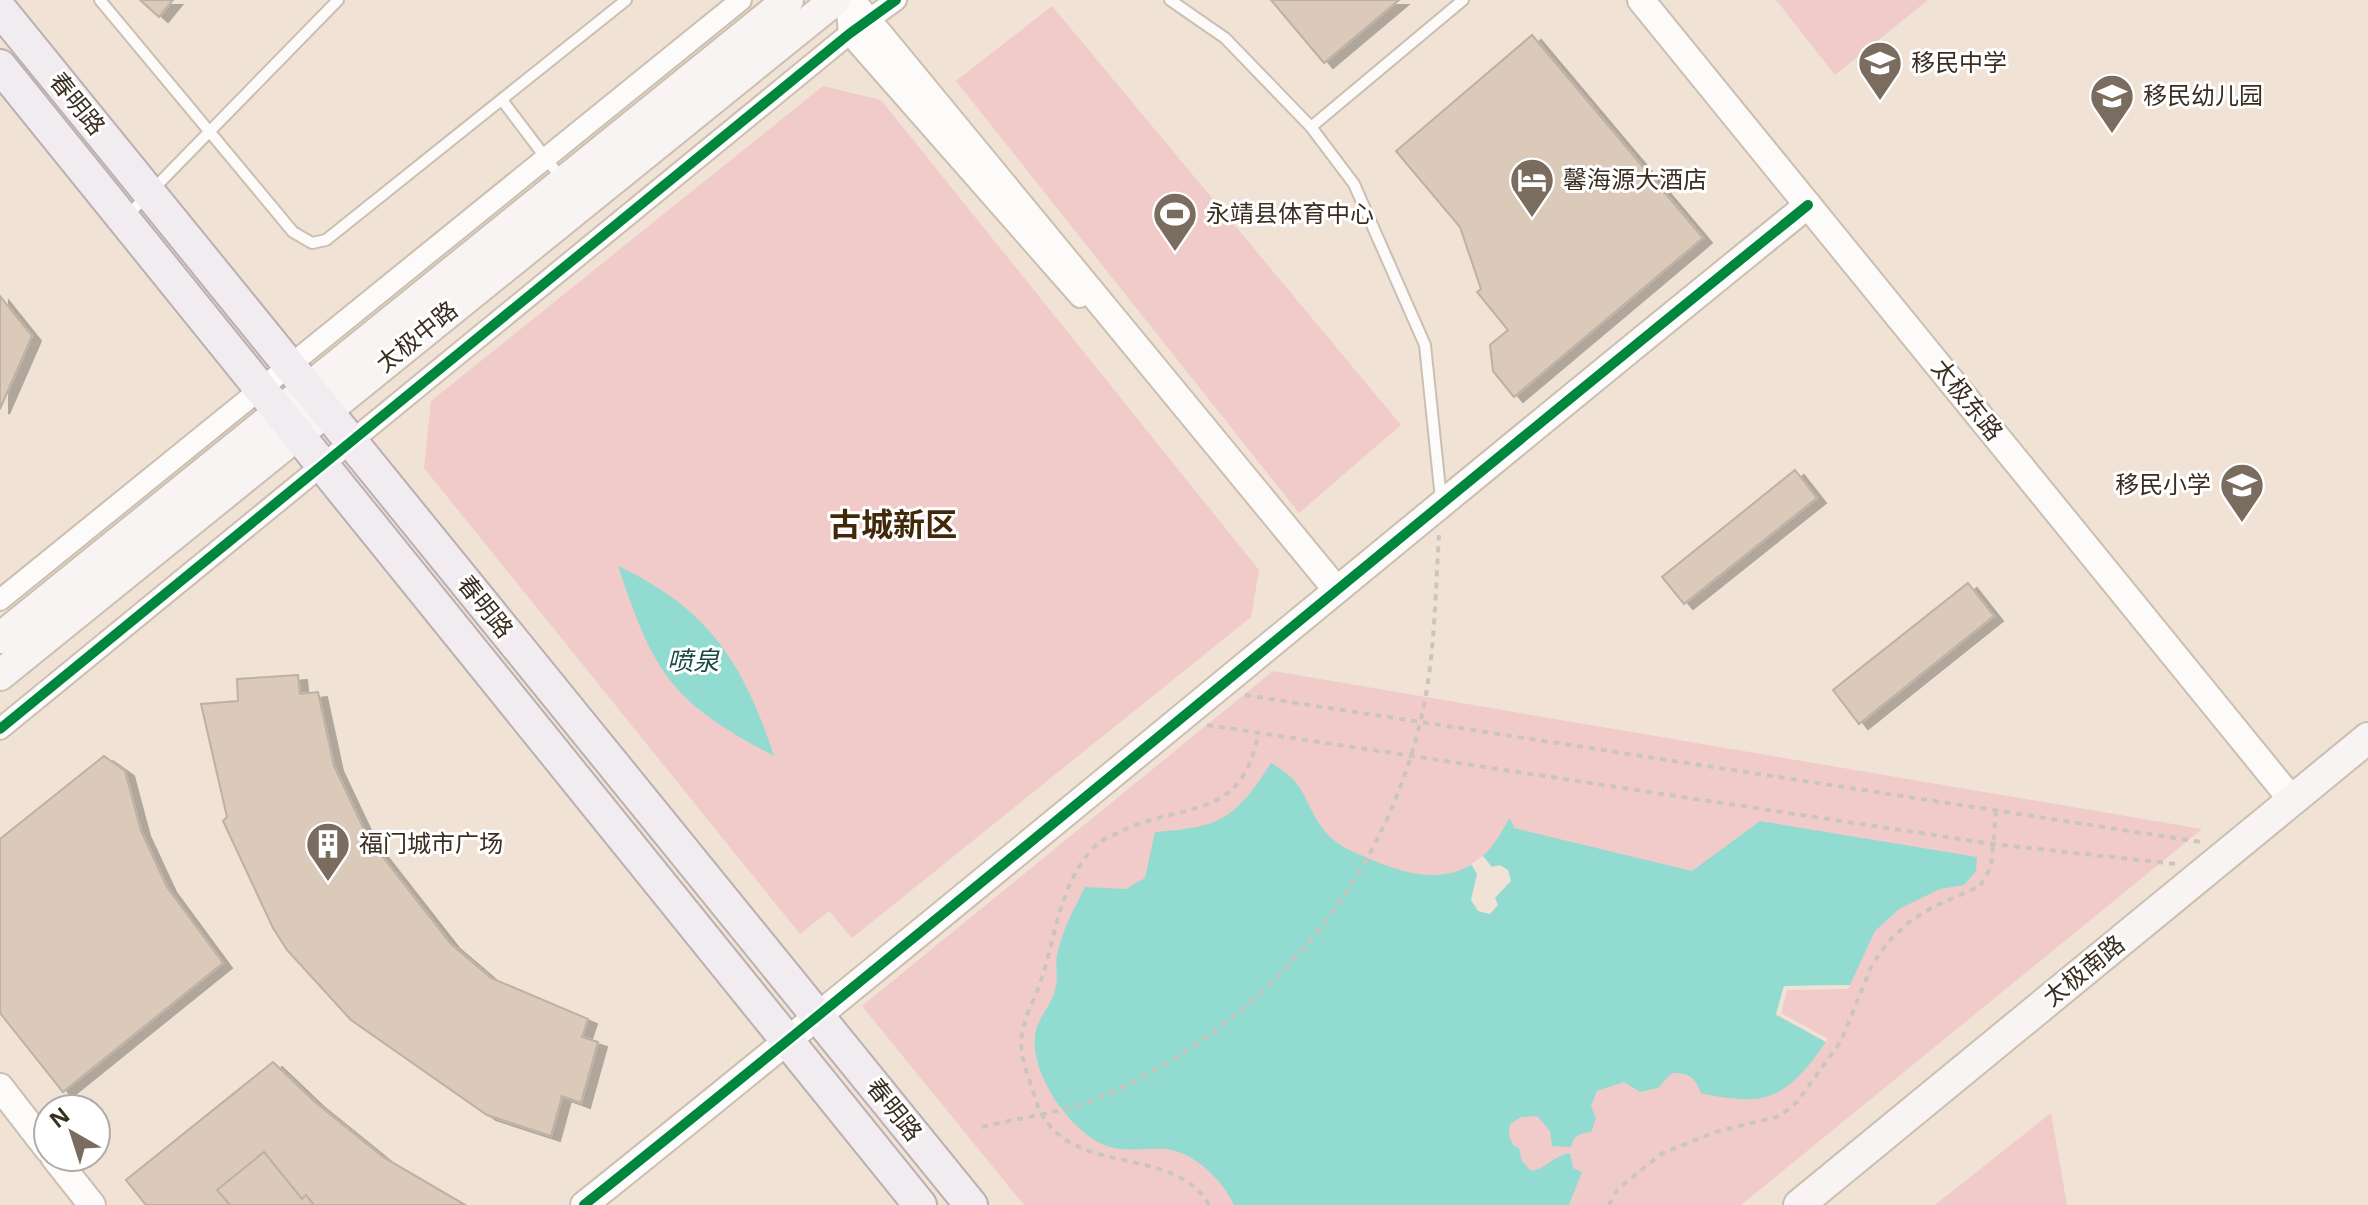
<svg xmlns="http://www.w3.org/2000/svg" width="2368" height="1205" font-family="'Noto Sans','Noto Sans SC',sans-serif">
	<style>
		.green { fill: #f1cbca }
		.water { fill: #92dbd0 }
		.pier { fill: #f0e2d4 }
		.building { fill: #dbcab9; stroke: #bdb1a4; stroke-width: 2; filter: url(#shadow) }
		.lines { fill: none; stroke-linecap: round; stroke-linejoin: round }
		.service-casing { stroke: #cbbfb2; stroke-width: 14 }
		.minor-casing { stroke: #cbbfb2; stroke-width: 24 }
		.tertiary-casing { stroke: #cbbfb2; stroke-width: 30 }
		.secondary-casing { stroke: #cbbfb2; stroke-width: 34 }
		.primary-casing { stroke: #bbafb1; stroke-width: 36 }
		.path { stroke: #cbc5bf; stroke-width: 4; stroke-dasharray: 6 6; stroke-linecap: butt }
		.service { stroke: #fdfbf9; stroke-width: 10 }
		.minor { stroke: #fdfbf9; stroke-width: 20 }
		.tertiary { stroke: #fdfbf9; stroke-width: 26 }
		.secondary { stroke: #f7f4f3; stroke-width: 30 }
		.primary { stroke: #f1ecef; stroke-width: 32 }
		.cycleway-casing { stroke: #fff; stroke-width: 15 }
		.cycleway { stroke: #00873e; stroke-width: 10 }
		.labels { text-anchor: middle; stroke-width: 6; stroke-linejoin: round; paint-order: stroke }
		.poi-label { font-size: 24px; fill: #3a2e20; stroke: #fff; text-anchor: start }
		.street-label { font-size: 24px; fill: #3a2e20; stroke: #fff }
		.water-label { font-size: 26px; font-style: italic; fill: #194b47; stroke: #fff }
		.district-label { font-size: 32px; font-weight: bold; fill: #412808; stroke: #fff }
	</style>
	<defs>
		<filter id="shadow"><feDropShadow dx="9" dy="5" stdDeviation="0" flood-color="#0004"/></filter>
	</defs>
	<rect width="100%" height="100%" fill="#f0e2d4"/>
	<g class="green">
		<polygon points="1776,0 1928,0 1835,75"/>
		<polygon points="1052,6 1401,425 1299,513 956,81"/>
		<polygon points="823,86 881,100 1259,570 1251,617 852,938 829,911 800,934 424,468 431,401"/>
		<polygon points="1273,671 2202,829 1741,1205 1024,1205 862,1006"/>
		<polygon points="2051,1113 2067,1205 1935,1205"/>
	</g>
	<g class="water">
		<path d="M618 566C709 609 743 663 774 756 671 702 654 674 618 566Z"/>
		<path d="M1271 763C1307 783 1302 800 1323 829 1335 845 1353 852 1370 859 1407 875 1452 887 1485 854 1495 845 1502 830 1510 818L1514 828 1692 871 1760 821 1977 857 1976 871 1964 885 1940 889 1899 909 1875 931 1850 985 1784 986 1776 1015 1826 1042C1787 1098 1767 1108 1701 1093 1695 1077 1689 1073 1672 1073L1658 1088 1640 1092 1624 1082 1597 1091 1591 1106 1596 1118 1591 1132C1580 1133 1574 1135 1571 1147L1552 1146 1550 1131 1537 1116 1521 1117 1510 1124 1509 1135 1513 1145 1519 1148 1522 1161 1531 1171C1548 1168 1549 1158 1570 1153L1573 1168 1582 1172 1569 1205H1234C1222 1179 1194 1152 1165 1149 1147 1148 1127 1152 1110 1147 1072 1136 1026 1070 1036 1030 1040 1015 1054 1002 1056 985 1058 975 1055 965 1057 955 1062 930 1074 909 1085 887L1126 889 1145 878 1155 832C1222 827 1235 819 1271 763Z"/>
	</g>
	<g class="pier">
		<polygon points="1483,856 1492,867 1500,865 1508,870 1511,881 1495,898 1498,905 1490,914 1478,911 1471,900 1477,874 1471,864"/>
		<polygon points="1850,985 1848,989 1787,990 1781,1013 1828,1039 1826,1042 1776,1014 1784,986"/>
	</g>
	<g class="building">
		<polygon points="140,0 173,0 159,17"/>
		<polygon points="1271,0 1399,0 1324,63"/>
		<polygon points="1532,35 1703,238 1514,397 1493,371 1490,345 1508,330 1477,292 1481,289 1460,227 1396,151"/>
		<polygon points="0,296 32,336 0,409"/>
		<polygon points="1795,470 1817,498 1684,604 1662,577"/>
		<polygon points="1968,583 1994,616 1859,724 1833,690"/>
		<polygon points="298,675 300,694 318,692 334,766 368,838 451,944 491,978 588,1019 582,1037 598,1042 581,1103 562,1096 551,1136 487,1115 351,1020 287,950 273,928 223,821 227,817 201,704 238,701 237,679"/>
		<polygon points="104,756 125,771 141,831 167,887 223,963 63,1092 0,1013 0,839"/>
		<polygon points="273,1062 315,1102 383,1157 465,1205 146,1205 126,1180"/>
		<polygon points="264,1152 302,1199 306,1195 314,1205 230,1205 217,1190"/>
	</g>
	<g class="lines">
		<g class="service-casing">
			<g id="service">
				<polyline points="100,0 293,232 312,243 326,240 626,0"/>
				<polyline points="1170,0 1225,38 1311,127 1354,184 1425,345 1441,499"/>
				<polyline points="502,100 561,178"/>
				<polyline points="1311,127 1463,0"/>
				<polyline points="128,215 338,0"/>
			</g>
		</g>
		<g class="minor-casing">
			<g id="minor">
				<polyline points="846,0 849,34 1080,297"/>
				<polyline points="0,600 741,0"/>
				<polyline points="0,729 849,34 896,0"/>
			</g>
		</g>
		<g class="tertiary-casing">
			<g id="tertiary">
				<polyline points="851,0 1336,589"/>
				<polyline points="1641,0 2292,800"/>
				<polyline points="0,1087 48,1149"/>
				<polyline points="54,1157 92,1205"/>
				<path d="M584 1205C995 876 1398 536 1808 205"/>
			</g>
		</g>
		<g class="secondary-casing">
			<g id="secondary">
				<polyline points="0,638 788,0"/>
				<polyline points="0,675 835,0"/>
				<polyline points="1799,1205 2368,738"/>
			</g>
		</g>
		<g class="primary-casing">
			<g id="primary">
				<polyline points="0,9 971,1205"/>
				<polyline points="0,66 920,1205"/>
			</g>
		</g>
		<g class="path">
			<polyline points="1245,695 2201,842"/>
			<polyline points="1207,725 1993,844 2176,864"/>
			<path d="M982 1127C1023 1117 1068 1112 1106 1095 1262 1024 1380 890 1420 723 1435 662 1435 597 1439 535"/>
			<path d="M1209 1205C1175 1144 1073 1178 1040 1111 1036 1102 1033 1091 1030 1082 1018 1049 1018 1034 1033 1001 1057 949 1053 890 1096 845 1103 838 1114 835 1122 831 1183 801 1242 823 1258 733"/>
			<polyline points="1609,1205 1617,1190 1661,1154 1715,1132 1780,1116 1797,1102 1841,1041 1872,965 1888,942 1909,922 1931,908 1980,886 1991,867 1996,813"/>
		</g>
		<use href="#service" class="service"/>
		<use href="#minor" class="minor"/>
		<use href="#tertiary" class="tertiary"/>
		<use href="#secondary" class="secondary"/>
		<use href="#primary" class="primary"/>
		<g class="cycleway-casing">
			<g id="cycleway">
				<polyline points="0,729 849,34 896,0"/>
				<path d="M584 1205C995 876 1398 536 1808 205"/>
			</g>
		</g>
		<use href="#cycleway" class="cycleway"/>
	</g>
	<defs>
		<g id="school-pin" transform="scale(2.3)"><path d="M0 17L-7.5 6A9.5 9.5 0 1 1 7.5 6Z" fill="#7a6d5f" stroke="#fff"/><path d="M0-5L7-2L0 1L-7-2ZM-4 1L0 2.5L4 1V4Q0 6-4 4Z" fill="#fff"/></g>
		<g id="hotel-pin" transform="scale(2.3)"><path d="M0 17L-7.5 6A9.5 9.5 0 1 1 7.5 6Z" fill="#7a6d5f" stroke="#fff"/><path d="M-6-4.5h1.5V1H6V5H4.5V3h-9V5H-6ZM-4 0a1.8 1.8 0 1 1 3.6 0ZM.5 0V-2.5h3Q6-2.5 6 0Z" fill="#fff"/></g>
		<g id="stadium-pin" transform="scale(2.3)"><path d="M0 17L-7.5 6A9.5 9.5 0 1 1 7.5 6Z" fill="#7a6d5f" stroke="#fff"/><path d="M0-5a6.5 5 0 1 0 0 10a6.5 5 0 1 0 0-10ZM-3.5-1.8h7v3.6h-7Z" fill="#fff"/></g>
		<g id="building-pin" transform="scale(2.3)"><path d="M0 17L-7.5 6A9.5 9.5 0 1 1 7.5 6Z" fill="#7a6d5f" stroke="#fff"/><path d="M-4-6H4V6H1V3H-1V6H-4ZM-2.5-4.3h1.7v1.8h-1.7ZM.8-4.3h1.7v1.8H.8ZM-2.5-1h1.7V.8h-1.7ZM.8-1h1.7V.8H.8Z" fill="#fff"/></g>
	</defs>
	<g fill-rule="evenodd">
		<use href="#school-pin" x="1880" y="63"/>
		<use href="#school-pin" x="2112" y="96"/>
		<use href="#hotel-pin" x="1532" y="180"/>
		<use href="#stadium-pin" x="1175" y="214"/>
		<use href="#school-pin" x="2242" y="485"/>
		<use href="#building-pin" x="328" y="844"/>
	</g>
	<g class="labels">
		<g class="poi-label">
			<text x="1911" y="71">移民中学</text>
			<text x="2143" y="104">移民幼儿园</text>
			<text x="1563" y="188">馨海源大酒店</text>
			<text x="1206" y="222">永靖县体育中心</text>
			<text x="2211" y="493" text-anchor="end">移民小学</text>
			<text x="359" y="852">福门城市广场</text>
		</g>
		<g class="street-label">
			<text transform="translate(77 104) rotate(51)" y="8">春明路</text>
			<text transform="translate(417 337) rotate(-39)" y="8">太极中路</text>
			<text transform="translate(1967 400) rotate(51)" y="8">太极东路</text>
			<text transform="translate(485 607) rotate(51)" y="8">春明路</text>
			<text transform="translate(2084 971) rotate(-39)" y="8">太极南路</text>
			<text transform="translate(894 1110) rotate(51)" y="8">春明路</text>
		</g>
		<g class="water-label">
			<text x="693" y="670">喷泉</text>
		</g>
		<g class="district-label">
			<text x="893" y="536">古城新区</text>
		</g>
	</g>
	<g transform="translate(72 1133) rotate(321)"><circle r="38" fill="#ffffff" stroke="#b0aba6" stroke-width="2"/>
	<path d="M0-6L14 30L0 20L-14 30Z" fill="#7a6d5f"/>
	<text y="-12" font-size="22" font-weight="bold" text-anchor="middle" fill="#3a2e20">N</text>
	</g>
</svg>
